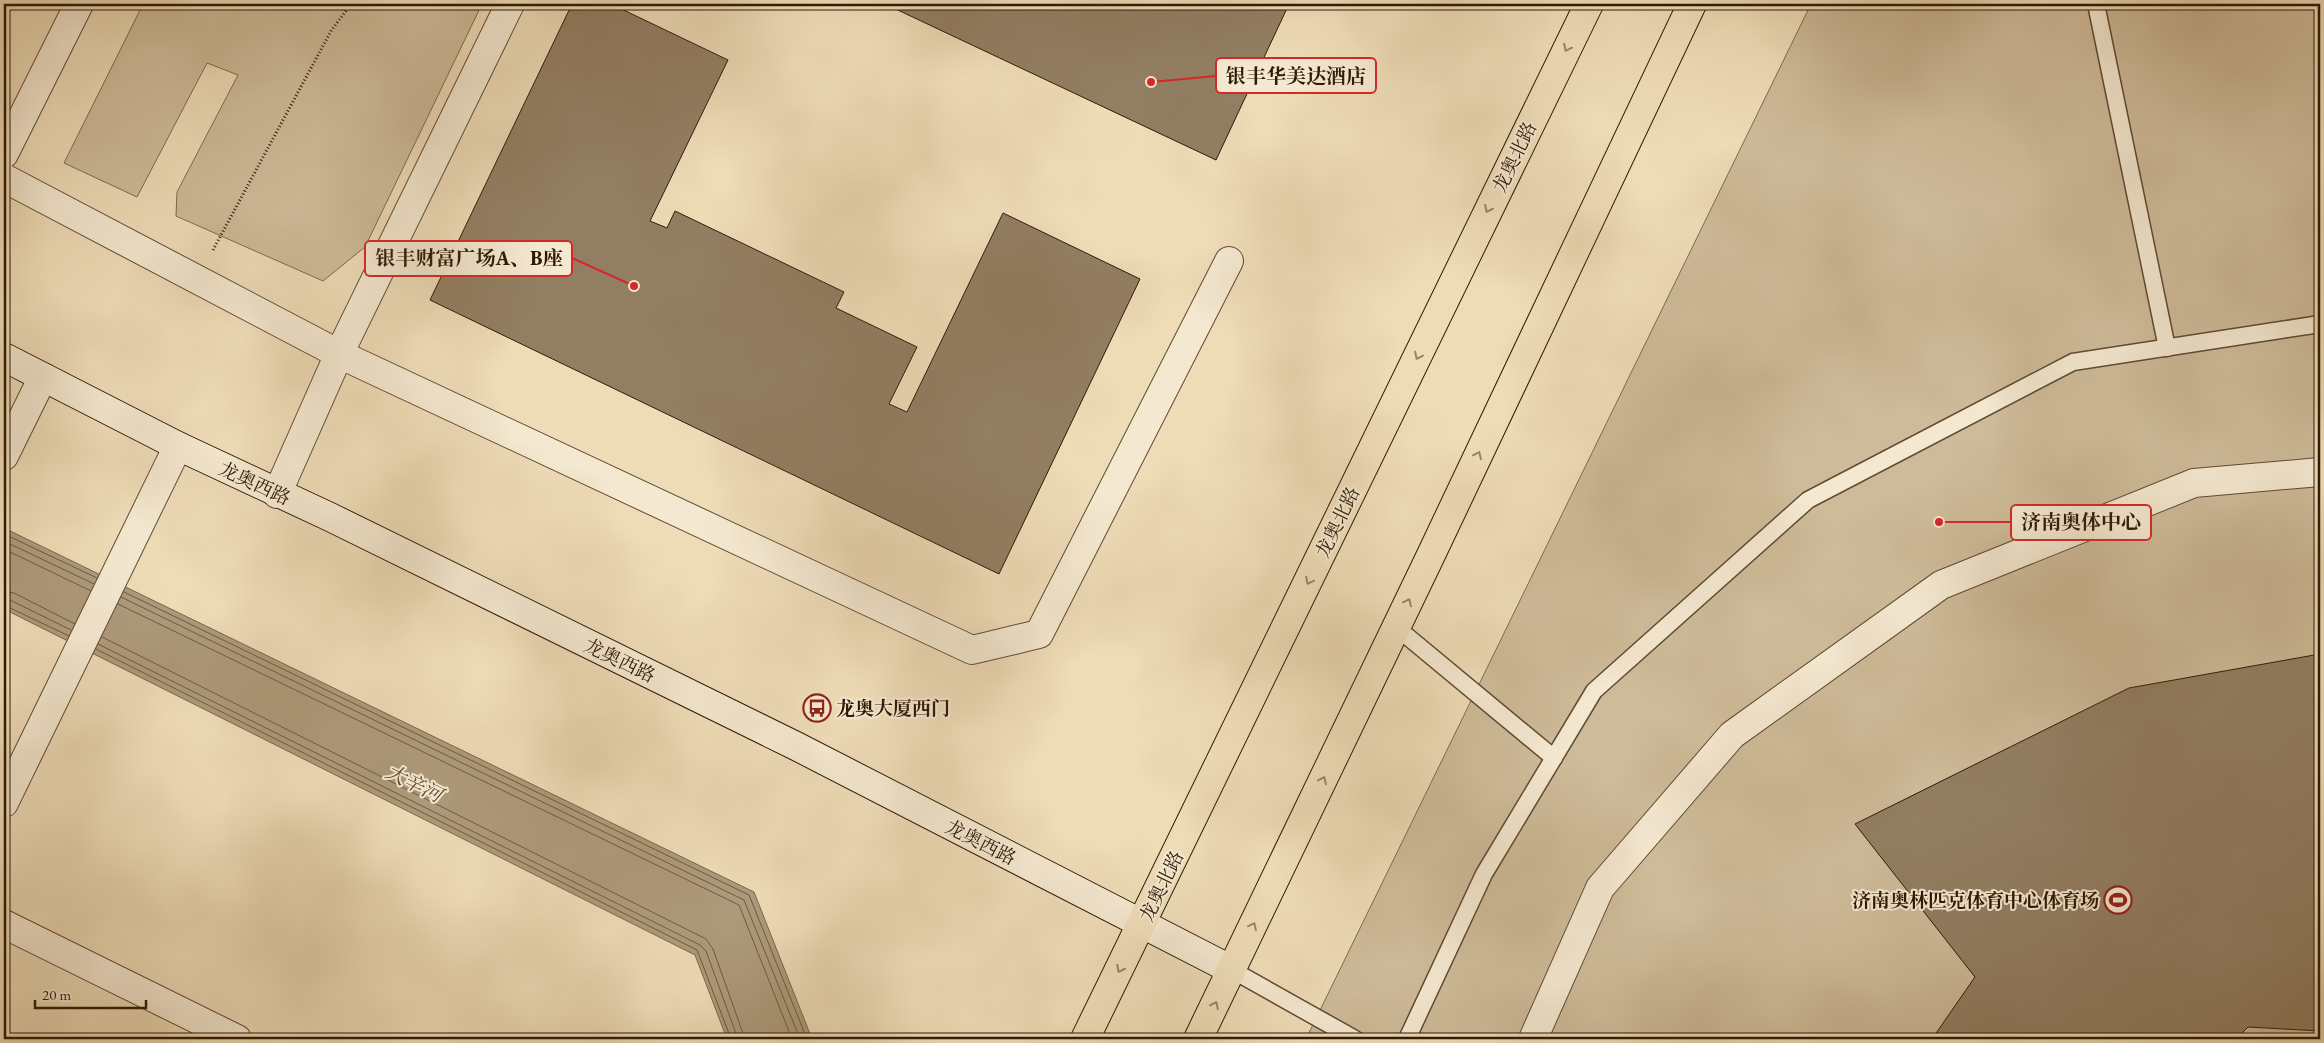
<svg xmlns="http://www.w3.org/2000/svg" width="2324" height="1043" font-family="'EB Garamond','Noto Serif SC',serif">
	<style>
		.green { fill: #cebb99; stroke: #7e6a4f }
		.water { fill: #ad9a7a; stroke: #7b664b }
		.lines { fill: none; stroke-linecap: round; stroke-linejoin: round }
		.shore { stroke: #6e5a40; stroke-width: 1 }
		.building { fill: #927e62; stroke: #2f1905 }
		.lane-casing { stroke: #5f4a32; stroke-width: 19 }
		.street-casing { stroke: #5f4a32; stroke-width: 30 }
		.secondary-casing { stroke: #2f1905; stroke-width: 30 }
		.primary-casing { stroke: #2f1905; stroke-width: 30 }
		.path { stroke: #2f1905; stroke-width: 3; stroke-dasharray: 1 2.5; stroke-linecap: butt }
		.lane { stroke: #f4e8d0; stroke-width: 16 }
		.street { stroke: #f4e8d0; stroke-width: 28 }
		.secondary { stroke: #f4e8d0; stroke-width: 28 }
		.primary { stroke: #eedcb7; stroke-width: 28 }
		.oneway { stroke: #988467 }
		.labels { text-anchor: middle; stroke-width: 4; stroke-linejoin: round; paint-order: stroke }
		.street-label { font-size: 19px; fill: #2f1905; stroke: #f4e8d0 }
		.poi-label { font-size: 19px; font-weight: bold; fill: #2f1905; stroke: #f4e8d0; text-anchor: start }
		.water-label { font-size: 20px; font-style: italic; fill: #614d34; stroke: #f4e8d0 }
		.leader { fill: none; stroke: #d62828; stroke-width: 2 }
		.callout-dot { fill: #d62828; stroke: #f4e8d0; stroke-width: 2 }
		.callout { fill: #f4e8d0; stroke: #d62828; stroke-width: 2 }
		.callout-label { font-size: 20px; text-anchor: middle; font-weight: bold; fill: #2f1905 }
	</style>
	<rect width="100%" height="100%" fill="#eedcb7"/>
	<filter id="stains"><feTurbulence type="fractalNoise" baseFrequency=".004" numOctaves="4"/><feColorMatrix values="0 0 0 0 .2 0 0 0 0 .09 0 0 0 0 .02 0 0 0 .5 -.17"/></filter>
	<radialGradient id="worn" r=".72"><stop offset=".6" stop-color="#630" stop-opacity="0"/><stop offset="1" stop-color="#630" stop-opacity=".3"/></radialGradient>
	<g class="green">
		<polygon points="143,4 482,4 365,247 323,281 176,216 177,192 238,75 207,63 137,197 64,163"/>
		<polygon points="1811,4 2320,4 2320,1039 1306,1039"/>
	</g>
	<polygon class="water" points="4,528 754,892 812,1039 727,1039 695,955 4,609"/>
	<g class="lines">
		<g class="shore">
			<polyline points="4,534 97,578"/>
			<polyline points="4,541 94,584"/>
			<polyline points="4,549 91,591"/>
			<polyline points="4,591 14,593 75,624"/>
			<polyline points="124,592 749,895 807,1039"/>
			<polyline points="121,597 744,900 800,1039"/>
			<polyline points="4,599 10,600 71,630"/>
			<polyline points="118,604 739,905 792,1039"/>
			<polyline points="4,605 69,636"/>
			<polyline points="102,637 706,939 713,949 745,1039"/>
			<polyline points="98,644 700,945 706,951 738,1039"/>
			<polyline points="96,649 697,950 731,1039"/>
		</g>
	</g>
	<g class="building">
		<polygon points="572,4 611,4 728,60 650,221 667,228 675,211 844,292 836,308 917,347 889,404 907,412 1003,213 1140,279 999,574 430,300"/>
		<polygon points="885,4 1289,4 1216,160"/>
		<polygon points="2320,654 2320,1031 2248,1027 2236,1039 1932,1039 1975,977 1855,824 2129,688"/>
	</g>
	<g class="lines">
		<g class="lane-casing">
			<g id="lane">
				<polyline points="2096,4 2167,348"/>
				<polyline points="1396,627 1554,758"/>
				<polyline points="1232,970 1355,1039"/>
				<polyline points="1407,1039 1484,874 1594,691 1808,500 2073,362 2320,324"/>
			</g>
		</g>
		<g class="street-casing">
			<g id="street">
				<polyline points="4,154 79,4"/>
				<polyline points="4,178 339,354 972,650 1039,634 1229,261"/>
				<polyline points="4,456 43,377"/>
				<polyline points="277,494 339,354 510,4"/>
				<polyline points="4,803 178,446"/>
				<polyline points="4,924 237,1039"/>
				<polyline points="1533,1039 1600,888 1732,735 1941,585 2194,483 2320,472"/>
			</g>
		</g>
		<g class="secondary-casing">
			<polyline id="secondary" points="4,357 178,446 330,517 796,746 1232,970"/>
		</g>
		<g class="primary-casing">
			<g id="primary">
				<polyline points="1085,1039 1589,4"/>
				<polyline points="1198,1039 1430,557 1692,4"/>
			</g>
		</g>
		<polyline class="path" points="213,250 331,31 351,4"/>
		<use href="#lane" class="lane"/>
		<use href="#street" class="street"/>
		<use href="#secondary" class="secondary"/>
		<use href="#primary" class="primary"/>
	</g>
	<defs><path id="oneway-chevron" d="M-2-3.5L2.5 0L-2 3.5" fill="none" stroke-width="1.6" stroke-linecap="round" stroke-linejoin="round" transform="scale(1.25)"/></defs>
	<g class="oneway">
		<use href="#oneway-chevron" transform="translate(1567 48) rotate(116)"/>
		<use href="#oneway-chevron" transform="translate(1488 209) rotate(116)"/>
		<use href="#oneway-chevron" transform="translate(1418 356) rotate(116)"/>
		<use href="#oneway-chevron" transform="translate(1478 455) rotate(-65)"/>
		<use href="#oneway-chevron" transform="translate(1309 581) rotate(116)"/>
		<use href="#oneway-chevron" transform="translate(1408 602) rotate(-64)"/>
		<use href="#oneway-chevron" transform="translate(1323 780) rotate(-64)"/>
		<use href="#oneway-chevron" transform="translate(1253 926) rotate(-64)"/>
		<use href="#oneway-chevron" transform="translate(1120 969) rotate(117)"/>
		<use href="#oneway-chevron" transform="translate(1215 1005) rotate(-64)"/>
	</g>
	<defs>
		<g id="bus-ring" transform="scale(1.4375)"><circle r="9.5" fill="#f4e8d0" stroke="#8f2418" stroke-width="1.5"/><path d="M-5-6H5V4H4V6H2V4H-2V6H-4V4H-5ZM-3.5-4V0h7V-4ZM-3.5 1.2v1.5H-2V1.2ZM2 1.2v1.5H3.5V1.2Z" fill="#8f2418"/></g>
		<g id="stadium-ring" transform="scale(1.4375)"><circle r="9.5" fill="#f4e8d0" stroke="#8f2418" stroke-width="1.5"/><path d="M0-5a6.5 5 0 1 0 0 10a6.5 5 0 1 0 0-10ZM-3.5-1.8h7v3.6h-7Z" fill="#8f2418"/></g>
	</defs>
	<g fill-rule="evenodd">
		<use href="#bus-ring" x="817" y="708"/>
		<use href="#stadium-ring" x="2118" y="900"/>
	</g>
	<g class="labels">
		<g class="street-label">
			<text transform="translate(1514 157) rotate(-64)" y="7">龙奥北路</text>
			<text transform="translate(255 483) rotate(25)" y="7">龙奥西路</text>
			<text transform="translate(1337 522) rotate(-64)" y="7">龙奥北路</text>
			<text transform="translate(620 660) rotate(26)" y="7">龙奥西路</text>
			<text transform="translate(981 842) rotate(27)" y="7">龙奥西路</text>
			<text transform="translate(1161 886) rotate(-64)" y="7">龙奥北路</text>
		</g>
		<g class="poi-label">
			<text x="836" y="715">龙奥大厦西门</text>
			<text x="2099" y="907" text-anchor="end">济南奥林匹克体育中心体育场</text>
		</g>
		<g class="water-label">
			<text transform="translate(414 783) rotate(26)" y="7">大辛河</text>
		</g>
	</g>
	<path class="leader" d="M1151 82L1216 76M634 286L572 258M1939 522L2011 522"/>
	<g class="callout-dot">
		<circle cx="1151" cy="82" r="5"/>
		<circle cx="634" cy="286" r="5"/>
		<circle cx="1939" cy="522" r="5"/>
	</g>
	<g class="callout">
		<rect x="1216" y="58" width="160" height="35" rx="5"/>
		<rect x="365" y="241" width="207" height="35" rx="5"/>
		<rect x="2011" y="505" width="140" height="35" rx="5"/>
	</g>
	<g class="callout-label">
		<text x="1296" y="83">银丰华美达酒店</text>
		<text x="469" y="265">银丰财富广场A、B座</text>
		<text x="2081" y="529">济南奥体中心</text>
	</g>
	<rect width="2324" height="1043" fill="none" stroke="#eedcb7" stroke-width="20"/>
	<rect x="5" y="5" width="2314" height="1033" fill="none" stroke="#2f1905" stroke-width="2.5"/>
	<rect x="10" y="10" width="2304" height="1023" fill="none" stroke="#2f1905"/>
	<path d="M35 1000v8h111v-8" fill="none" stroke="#2f1905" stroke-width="2.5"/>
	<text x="42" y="1000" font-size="15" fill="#2f1905" stroke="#f4e8d0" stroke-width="4" paint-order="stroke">20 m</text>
	<rect width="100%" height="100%" filter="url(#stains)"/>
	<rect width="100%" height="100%" fill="url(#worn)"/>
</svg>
